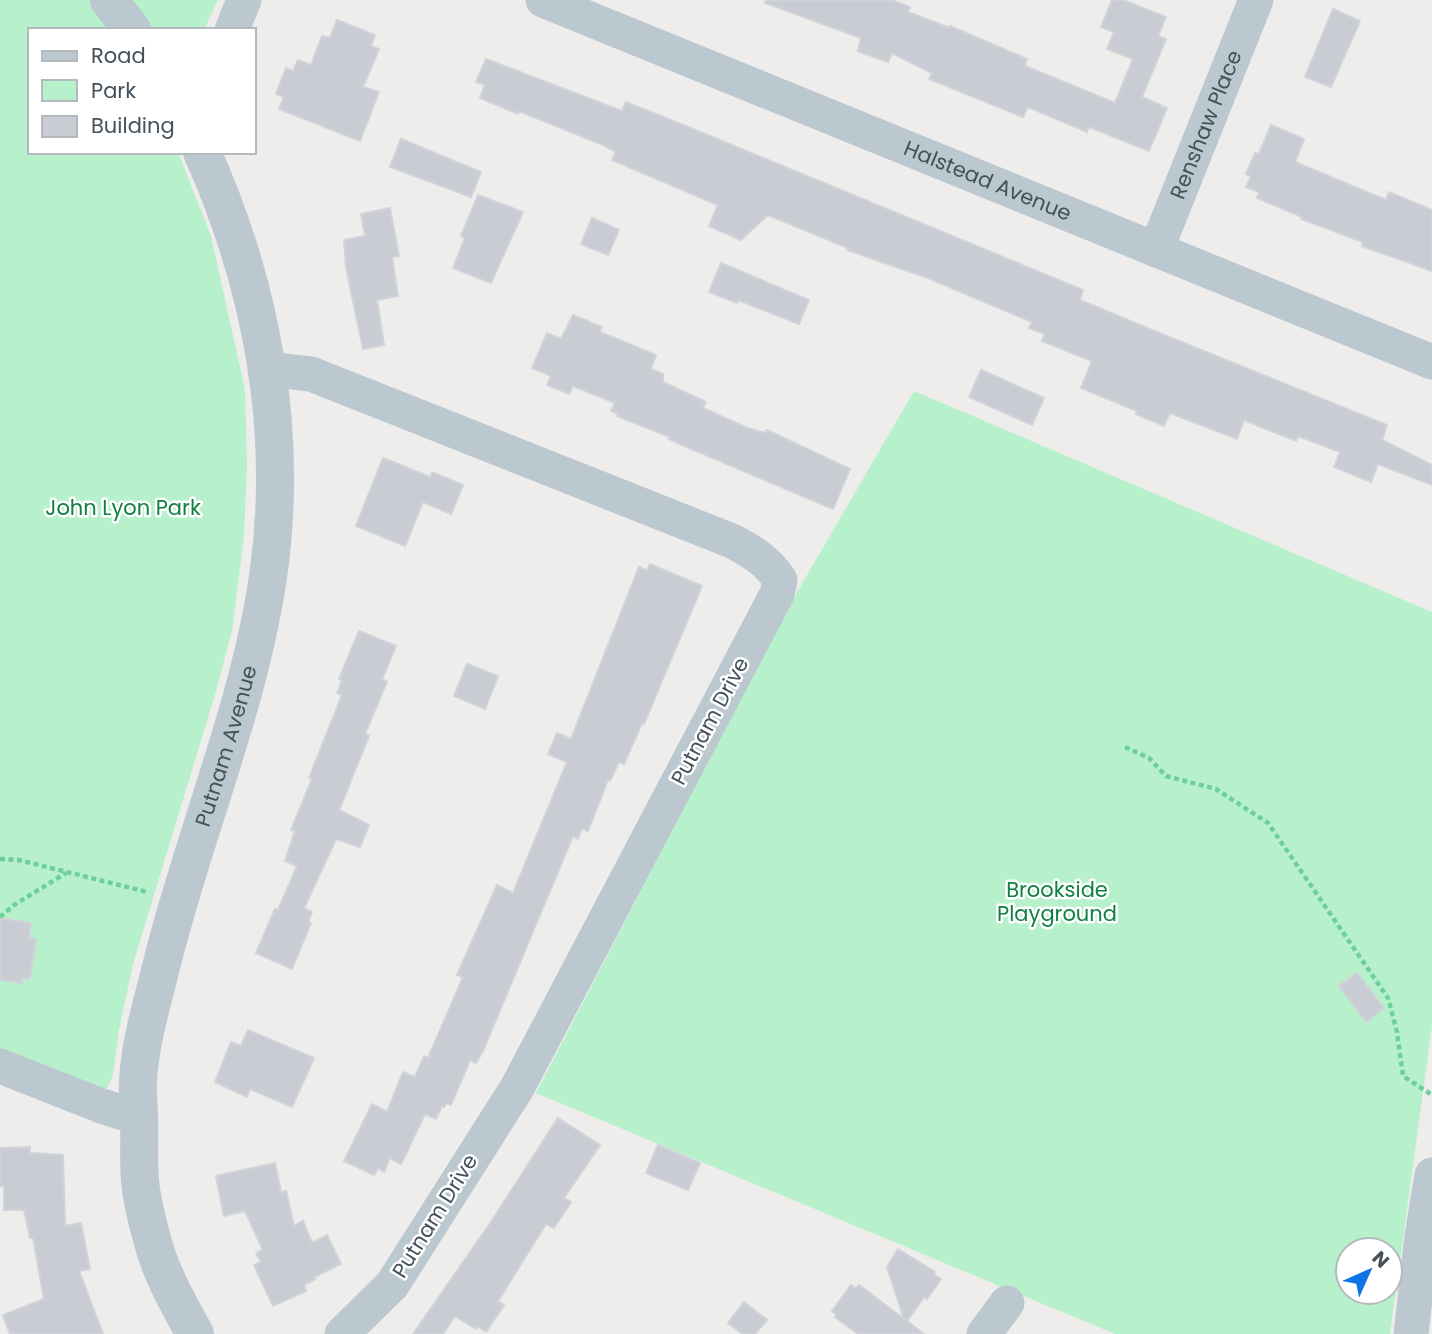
<svg xmlns="http://www.w3.org/2000/svg" width="1432" height="1334" font-family="Poppins,sans-serif">
	<style>
		.green { fill: #b7f1cb; fill-rule: evenodd }
		.building { fill: #c9ccd2; stroke: #d0d3d9; stroke-width: 2 }
		.lines { fill: none; stroke-linecap: round; stroke-linejoin: round }
		.path { stroke: #6dd09c; stroke-width: 4.5; stroke-dasharray: 5 3.5; stroke-linecap: butt }
		.minor { stroke: #bcc8d0; stroke-width: 35 }
		.tertiary { stroke: #bcc8d0; stroke-width: 38 }
		.labels { text-anchor: middle; stroke-width: 5; stroke-linejoin: round; paint-order: stroke }
		.street-label { font-size: 21px; fill: #44515b; stroke: #fff }
		.park-label { font-size: 21px; fill: #117f44; stroke: #fff }
	</style>
	<rect width="100%" height="100%" fill="#efecec"/>
	<g class="green">
		<polygon points="0,0 218,0 204,30 30,30 30,152 178,152 211,236 245,389 247,464 244,537 232,631 214,698 133,964 119,1030 113,1075 107,1088 100,1090 0,1049"/>
		<path d="M914 391 1432 612V1026L1390 1334H1115L536 1093 785 613ZM1348 1250H1390V1292H1348Z"/>
	</g>
	<g class="building">
		<polygon points="766,0 892,0 910,7 908,12 950,28 950,26 1027,59 1025,66 1115,103 1133,59 1107,49 1114,32 1101,27 1112,0 1123,0 1166,17 1158,36 1166,39 1142,97 1167,108 1149,151 1089,127 1087,132 1028,107 1023,117 929,79 932,73 892,53 888,62 858,51 861,38 765,3"/>
		<polygon points="1333,9 1360,21 1331,87 1305,77"/>
		<polygon points="337,20 375,35 371,46 379,49 363,87 379,92 360,141 279,109 284,97 276,94 286,68 293,71 298,60 311,65 322,36 330,38"/>
		<polygon points="486,59 622,111 626,102 681,124 1083,290 1080,300 1147,328 1387,425 1382,440 1432,465 1432,485 1378,464 1371,482 1334,467 1340,452 1298,436 1296,441 1244,420 1237,439 1170,413 1164,426 1136,414 1137,411 1081,388 1092,361 1042,341 1045,334 1029,328 1032,322 928,278 847,250 848,248 768,215 741,240 709,226 718,205 612,160 616,152 603,145 519,111 518,114 480,98 485,85 476,82"/>
		<polygon points="1271,125 1304,139 1295,162 1386,200 1389,192 1432,210 1432,271 1362,246 1363,242 1301,219 1302,217 1257,198 1259,192 1246,187 1251,176 1246,174 1255,153 1259,154"/>
		<polygon points="401,139 481,172 471,197 390,167"/>
		<polygon points="478,195 523,212 491,283 453,268 465,238 461,236"/>
		<polygon points="390,208 399,256 392,257 398,296 377,300 384,345 363,349 346,267 344,240 365,236 361,214"/>
		<polygon points="592,218 619,230 608,255 581,244"/>
		<polygon points="721,263 809,300 799,324 738,300 737,303 709,292"/>
		<polygon points="573,315 602,327 600,332 656,355 651,369 663,374 663,382 706,402 703,408 747,428 765,433 767,430 850,469 833,509 689,448 669,439 670,437 617,416 618,414 611,411 615,403 573,386 569,394 547,385 551,376 532,368 547,333 561,339"/>
		<polygon points="981,370 1044,398 1032,425 969,397"/>
		<polygon points="383,458 430,477 432,472 463,485 451,514 423,502 405,546 356,526"/>
		<polygon points="650,564 702,586 644,724 642,723 624,764 619,762 610,781 608,780 588,831 582,829 578,839 573,836 483,1051 476,1063 470,1060 451,1105 446,1103 444,1107 442,1106 436,1119 425,1114 401,1164 390,1158 384,1172 378,1168 374,1175 344,1161 372,1104 387,1112 403,1072 415,1077 424,1056 428,1058 463,977 457,975 497,885 513,893 567,762 548,754 557,733 571,739 639,567 647,571"/>
		<polygon points="359,631 396,646 382,679 387,682 365,734 369,736 339,810 369,825 360,847 336,839 304,908 312,912 308,922 311,923 292,969 256,953 275,909 278,910 297,866 285,861 295,831 291,830 312,779 309,778 342,695 337,693 342,681 339,679"/>
		<polygon points="467,664 498,676 485,709 454,696"/>
		<polygon points="0,918 31,923 29,938 36,939 30,979 22,978 22,983 0,980"/>
		<polygon points="1357,973 1384,1008 1366,1022 1339,986"/>
		<polygon points="248,1030 314,1058 292,1107 250,1089 247,1097 215,1082 231,1042 241,1046"/>
		<polygon points="558,1118 600,1145 564,1198 571,1202 554,1228 546,1224 498,1301 504,1305 486,1332 477,1326 476,1329 455,1316 443,1334 413,1334 491,1222"/>
		<polygon points="658,1145 700,1163 688,1190 646,1173"/>
		<polygon points="30,1147 30,1153 63,1155 65,1226 81,1223 90,1269 79,1271 103,1334 10,1334 3,1315 44,1299 33,1238 30,1238 24,1210 4,1210 4,1186 0,1186 0,1148"/>
		<polygon points="275,1163 281,1192 286,1191 294,1226 303,1221 312,1243 327,1235 341,1264 314,1277 315,1279 304,1285 306,1291 273,1306 254,1265 261,1262 256,1253 263,1250 245,1211 224,1216 216,1176"/>
		<polygon points="898,1249 935,1272 934,1275 941,1279 927,1299 924,1297 907,1321 924,1334 858,1334 835,1317 837,1315 832,1311 851,1285 856,1289 859,1285 904,1319 887,1267"/>
		<polygon points="744,1302 767,1320 755,1334 743,1334 728,1323"/>
	</g>
	<g class="lines">
		<g class="path">
			<polyline points="1125,747 1149,758 1166,776 1216,789 1268,823 1388,998 1397,1032 1403,1076 1432,1095"/>
			<polyline points="0,859 19,860 147,892"/>
			<polyline points="0,917 14,905 66,873"/>
		</g>
		<g class="minor">
			<path id="s1" d="M543 0 1432 362"/>
			<polyline points="232,30 244,0"/>
			<path id="s2" d="M1156 250 1256 0"/>
			<path d="M266 369 311 374 732 541C751 551 768 561 780 580L777 594 517 1088 392 1285 342 1334"/>
			<polyline points="0,1066 99,1105 139,1118"/>
			<polyline points="984,1334 1007,1303"/>
			<polyline points="1411,1334 1422,1236 1432,1175"/>
		</g>
		<g class="tertiary">
			<polyline points="109,0 132,30"/>
			<path id="s3" d="M195 1334C178 1303 161 1274 152 1239 147 1220 141 1199 140 1179 138 1159 140 1138 139 1118 139 1106 137 1093 138 1081 140 1042 152 1004 161 967 193 836 248 711 268 577 289 431 262 286 202 152"/>
		</g>
	</g>
	<g class="labels">
		<g class="street-label">
			<text dy="7" stroke="none"><textPath href="#s2" startOffset="135">Renshaw Place</textPath></text>
			<text dy="7" stroke="none"><textPath href="#s1" startOffset="480">Halstead Avenue</textPath></text>
			<text transform="translate(710 721) rotate(-62)" y="7">Putnam Drive</text>
			<text dy="7" stroke="none"><textPath href="#s3" startOffset="611">Putnam Avenue</textPath></text>
			<text transform="translate(435 1216) rotate(-58)" y="7">Putnam Drive</text>
		</g>
		<g class="park-label">
			<text x="123" y="515">John Lyon Park</text>
			<text x="1057" y="897">Brookside<tspan x="1057" dy="24">Playground</tspan></text>
		</g>
	</g>
	<rect x="28" y="28" width="228" height="126" fill="#ffffff" stroke="#b4b9bd" stroke-width="2"/>
	<rect x="42" y="51" width="35" height="10" fill="#bcc8d0" stroke="#b4b9bd" stroke-width="2"/>
	<text x="91" y="63" font-size="21" fill="#44515b">Road</text>
	<rect x="42" y="80" width="35" height="21" fill="#b7f1cb" stroke="#b4b9bd" stroke-width="2"/>
	<text x="91" y="98" font-size="21" fill="#44515b">Park</text>
	<rect x="42" y="116" width="35" height="21" fill="#c9ccd2" stroke="#b4b9bd" stroke-width="2"/>
	<text x="91" y="133" font-size="21" fill="#44515b">Building</text>
	<g transform="translate(1369 1271) rotate(45)"><circle r="33" fill="#ffffff" stroke="#b4b9bd" stroke-width="2"/>
	<path d="M0-5L12 26L0 18L-12 26Z" fill="#0f75e7"/>
	<text y="-10" font-size="19" font-weight="bold" text-anchor="middle" fill="#44515b">N</text>
	</g>
</svg>
